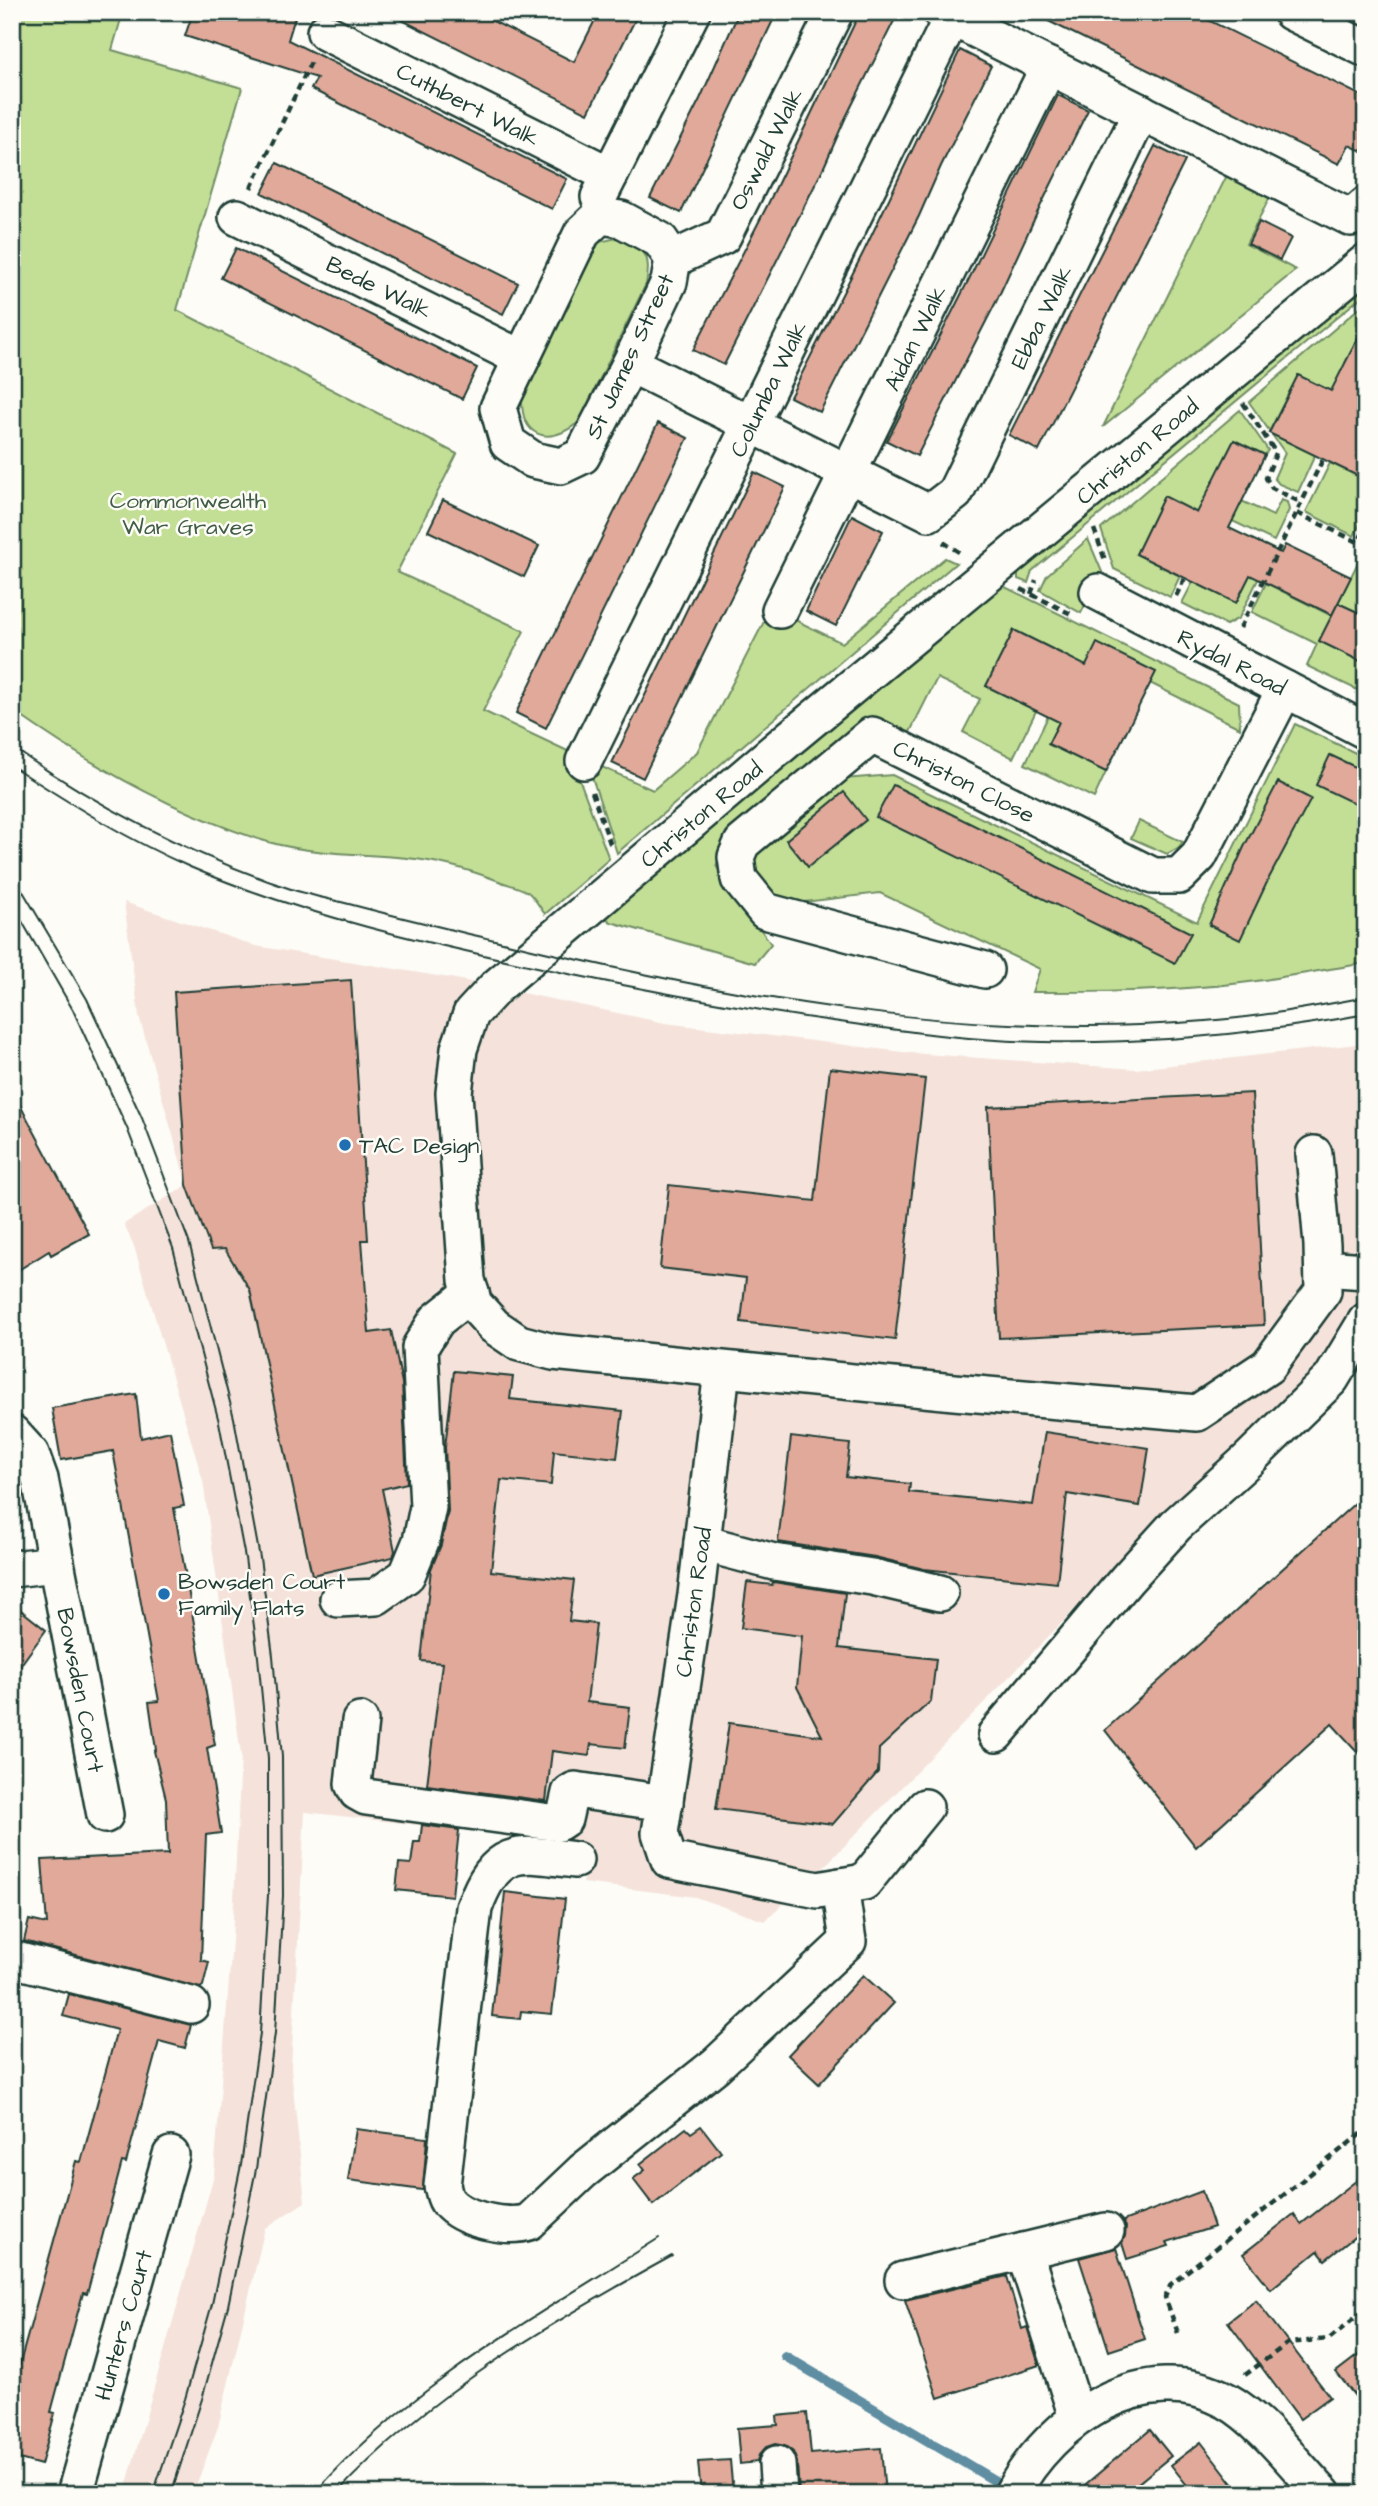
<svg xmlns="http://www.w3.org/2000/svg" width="1378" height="2506" font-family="'Architects Daughter',sans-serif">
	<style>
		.built { fill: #f5e3db }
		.green { fill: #c3df96; stroke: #718e65; stroke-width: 2 }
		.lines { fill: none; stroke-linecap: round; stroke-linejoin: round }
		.stream { stroke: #5f8da1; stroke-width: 10 }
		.building { fill: #e1a99a; stroke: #1f3d34; stroke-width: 2 }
		.minor-casing { stroke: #1f3d34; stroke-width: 40 }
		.path { stroke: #1f3d34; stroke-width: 4.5; stroke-dasharray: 7 5; stroke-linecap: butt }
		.minor { stroke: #fdfcf7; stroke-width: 35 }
		.tram { stroke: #1f3d34; stroke-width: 2 }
		.poi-dot { fill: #1f6fb2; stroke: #fdfcf7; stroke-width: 2.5 }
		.labels { text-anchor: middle; stroke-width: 5; stroke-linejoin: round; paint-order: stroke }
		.street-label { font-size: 23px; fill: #1f3d34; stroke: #fdfcf7 }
		.park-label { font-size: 23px; fill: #405d48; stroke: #fdfcf7 }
		.poi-label { font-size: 23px; fill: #1f3d34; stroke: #fdfcf7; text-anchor: start }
	</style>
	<rect width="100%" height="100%" fill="#fdfcf7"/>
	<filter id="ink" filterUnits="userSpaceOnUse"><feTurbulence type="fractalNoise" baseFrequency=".0143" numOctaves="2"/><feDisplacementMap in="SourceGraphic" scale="14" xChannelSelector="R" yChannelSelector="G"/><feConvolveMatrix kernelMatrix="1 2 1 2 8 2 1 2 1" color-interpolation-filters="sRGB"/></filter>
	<g filter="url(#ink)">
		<polygon class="built" points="124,902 256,946 456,979 665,1023 911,1053 1136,1069 1366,1043 1366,1357 1126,1557 817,1874 764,1921 695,1897 583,1883 587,1844 305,1812 291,2068 305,2202 265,2228 218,2427 193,2494 124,2494 214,2175 232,1941 241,1755 203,1481 134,1246 124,1224 187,1185 139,1016"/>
		<g class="green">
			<path d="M12 12H123L112 50 242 88 177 310 457 454 397 572 524 631 483 711 574 754 576 770 609 859 545 914C540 908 535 898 529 893 521 887 508 885 499 881 470 870 438 861 407 858 356 853 305 855 255 838 167 809 87 763 12 710Z"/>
			<polygon points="1230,169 1273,191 1246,244 1296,270 1103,427"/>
			<path d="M617 238C645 244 652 257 646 284L579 422C547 447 520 437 522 395L599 242Z"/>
			<polygon points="1366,277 1366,293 1032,571 1028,583 1018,579 1018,562"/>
			<polygon points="1366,302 1366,322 1345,363 1342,397 1298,375 1269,432 1315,455 1298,492 1279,484 1274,478 1285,453 1249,402"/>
			<polygon points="1240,410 1268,450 1265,455 1234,440 1212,484 1208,518 1164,496 1136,554 1180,576 1170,597 1114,569 1101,529"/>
			<polygon points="1330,463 1366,480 1366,512 1354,536 1306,512"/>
			<polygon points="1231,496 1273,516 1281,500 1287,502 1289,510 1274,541 1222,516"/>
			<polygon points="1088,539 1102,572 1081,613 1040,590 1047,575"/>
			<polygon points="1366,540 1366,616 1338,603 1364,550 1362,549"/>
			<polygon points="1265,545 1273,549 1239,618 1226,625 1182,603 1193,582 1236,603"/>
			<polygon points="945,558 956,563 617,853 589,768 591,762 653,790 697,752 771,608 842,643"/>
			<polygon points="997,583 1239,703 1240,728 1150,683 1077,686 1065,655 1014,630 986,686 1036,711 1013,758 963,732 980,699 937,678 906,740 867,723 733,832 716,866 771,944 755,963 611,922 605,917"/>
			<polygon points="1266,583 1332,616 1319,641 1366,664 1366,694 1307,666 1317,644 1252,612"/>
			<polygon points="1053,706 1064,712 1048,744 1106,772 1094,798 1025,764"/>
			<path d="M1295 724 1366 758V963C1311 972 1256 983 1200 987 1144 992 1088 992 1032 992L1040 969 880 893 779 905 750 865 755 846 844 779 892 775 1197 922Z"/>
			<polygon points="1139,821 1183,842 1178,848 1167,854 1131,838"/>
		</g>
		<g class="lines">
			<polyline class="stream" points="785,2356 1007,2488"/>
		</g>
		<g class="building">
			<polygon points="193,12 281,12 295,17 288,40 567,179 552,209 311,89 317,78 185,36"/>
			<polygon points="386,12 475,12 574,62 599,12 639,12 588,113"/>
			<polygon points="739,12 777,12 681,213 650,198 700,99"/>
			<polygon points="860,12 882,12 895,19 845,119 823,169 724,365 693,350 768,204"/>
			<polygon points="1030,12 1192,12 1366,98 1366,153 1349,145 1339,164"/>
			<polygon points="960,50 991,66 941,166 919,216 820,412 790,397 864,251"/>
			<polygon points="1058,95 1088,110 1038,211 996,302 917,456 887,441 971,275"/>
			<polygon points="1155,146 1185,161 1039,451 1009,435"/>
			<polygon points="277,163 518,283 503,314 262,193"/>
			<polygon points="1259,222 1291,238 1280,260 1248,244"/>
			<polygon points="236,248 477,368 462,399 221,278"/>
			<polygon points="1366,322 1366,480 1269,433 1298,375 1331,391"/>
			<polygon points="658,423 688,438 546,728 516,713"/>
			<polygon points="1234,440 1265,455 1229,528 1281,553 1285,545 1351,577 1332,615 1250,575 1236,603 1136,554 1164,496 1197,513"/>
			<polygon points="754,472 785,487 643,778 612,763"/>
			<polygon points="443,500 539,546 524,577 428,531"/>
			<polygon points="852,515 883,531 836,626 806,611"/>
			<polygon points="1338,603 1366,616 1366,664 1319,641"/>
			<polygon points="1014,630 1086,666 1097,643 1156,672 1106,772 1048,744 1059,722 986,686"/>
			<polygon points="1330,755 1366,772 1366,809 1316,785"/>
			<polygon points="1278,782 1311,799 1269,878 1240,940 1209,925 1244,847"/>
			<polygon points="893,785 1191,933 1175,963 876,817"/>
			<polygon points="844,792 866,820 808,867 786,840"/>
			<polygon points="351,980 368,1240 362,1240 369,1333 391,1330 402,1383 407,1483 382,1489 395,1551 393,1557 312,1575 250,1290 225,1249 211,1250 187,1185 174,992"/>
			<polygon points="830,1068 925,1079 895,1340 741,1322 746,1278 660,1268 669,1185 815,1201"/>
			<polygon points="12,1090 89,1234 51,1255 49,1251 12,1274"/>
			<polygon points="1252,1093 1264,1325 999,1338 988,1107"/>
			<polygon points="454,1371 513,1377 510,1399 623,1411 617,1458 554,1451 551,1485 501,1480 491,1571 574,1580 569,1621 596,1624 587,1702 630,1707 625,1748 591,1744 589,1756 552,1751 546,1801 427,1785 442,1663 421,1661 431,1569 441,1545 448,1511 445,1447"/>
			<polygon points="136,1394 141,1438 170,1431 184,1506 174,1508 215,1745 207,1748 221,1833 206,1835 201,1960 209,1962 203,1986 200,1988 24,1941 29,1920 47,1924 42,1860 168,1854 166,1799 154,1751 156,1750 149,1702 159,1701 113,1451 61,1460 52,1408"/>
			<polygon points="1045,1432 1149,1448 1140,1506 1067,1494 1057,1583 924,1569 875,1557 778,1542 791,1437 850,1444 846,1477 910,1484 909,1492 1033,1505"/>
			<polygon points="1366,1493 1366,1761 1332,1724 1196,1847 1105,1730"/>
			<polygon points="747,1582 772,1585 773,1582 845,1593 839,1648 936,1659 931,1701 879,1749 878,1772 833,1824 716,1809 729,1723 822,1736 797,1687 802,1636 741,1628"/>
			<polygon points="12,1603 46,1630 12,1677"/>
			<polygon points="422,1825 459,1830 452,1896 396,1890 399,1863 411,1864 414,1842 420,1842"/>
			<polygon points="505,1892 565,1899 552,2014 521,2011 520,2019 492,2016"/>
			<polygon points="863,1975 894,2003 819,2084 788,2055"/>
			<polygon points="69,1994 191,2025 185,2048 159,2041 126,2163 122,2162 87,2294 83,2293 51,2412 55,2413 41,2465 12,2457 12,2392 76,2161 81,2162 117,2030 63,2016"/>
			<polygon points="701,2126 721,2152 653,2205 633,2179 645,2170 640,2164 686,2128 691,2133"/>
			<polygon points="356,2129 427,2138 423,2190 348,2180"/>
			<polygon points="1366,2173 1366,2228 1325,2260 1318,2251 1271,2289 1243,2254 1294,2214 1301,2224"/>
			<polygon points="1202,2191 1214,2227 1167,2242 1169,2246 1127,2259 1122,2243 1125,2236 1126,2227 1123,2221"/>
			<polygon points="1116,2248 1145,2339 1109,2351 1079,2258"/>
			<polygon points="1007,2276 1022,2329 1027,2327 1039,2365 938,2398 905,2300"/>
			<polygon points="1256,2300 1330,2397 1300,2419 1228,2322"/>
			<polygon points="1366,2349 1366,2410 1336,2372"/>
			<polygon points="807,2413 811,2454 881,2448 885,2494 799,2494 797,2462 793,2452 785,2446 775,2444 766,2447 759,2455 757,2462 740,2464 737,2428 778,2425 777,2416"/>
			<polygon points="1150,2430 1171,2456 1125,2494 1074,2494"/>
			<polygon points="1201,2442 1241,2494 1194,2494 1171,2465"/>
			<polygon points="730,2460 733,2494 701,2494 698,2462"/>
		</g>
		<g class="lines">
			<g class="minor-casing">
				<g id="minor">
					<polyline points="941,12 1351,218 1366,205"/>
					<polyline points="1291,12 1366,49"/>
					<polyline points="325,32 610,175"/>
					<polyline points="599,197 692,12"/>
					<polygon points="600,216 621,219 660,240 673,259 669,282 630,364 582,456 561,466 533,460 508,443 498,408 582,233"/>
					<polyline points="237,217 521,358"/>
					<polyline points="673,259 723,236 835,12"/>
					<polyline points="630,364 929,513 955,493 1141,112"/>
					<polyline points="1098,592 1366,731"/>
					<polyline points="780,610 1049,66"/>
					<polyline points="584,761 952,17"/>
					<polyline points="985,970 765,911 739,879 736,857 742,843 872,735 1153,876 1179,876 1199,856 1285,689"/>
					<polyline points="1314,1154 1322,1245 1323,1291 1268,1366 1197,1413 954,1392 553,1352 519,1343 494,1326 474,1304 467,1280 454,1093 459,1049 471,1014 496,987 790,738 1366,262"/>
					<polyline points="1323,1268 1366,1271"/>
					<polyline points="722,1370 696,1595 660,1833 669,1860 818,1890 864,1882 925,1807"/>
					<polyline points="12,1433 31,1454 40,1479 105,1815"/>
					<polyline points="702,1543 774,1562 872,1577 940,1593"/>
					<polyline points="12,1569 56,1564"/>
					<polyline points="338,1599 376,1597 407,1575 421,1541 428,1507 420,1347 437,1320 471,1293"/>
					<polyline points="360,1721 353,1784 357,1792 366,1797 558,1823 564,1819 570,1793 575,1790 665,1803"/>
					<polyline points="996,1734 1127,1579 1176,1525 1248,1460 1331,1379 1366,1321"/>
					<path d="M575 1860C518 1852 496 1847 474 1908L442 2186C444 2191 444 2198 448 2202 463 2220 508 2229 529 2222L583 2171 716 2065 848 1941 840 1886"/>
					<polyline points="12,1959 191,2005"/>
					<polyline points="1024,2251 1106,2231"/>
					<polyline points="903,2280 1024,2251 1077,2417"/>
					<polyline points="777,2464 779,2494"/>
					<polyline points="75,2494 171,2155"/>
					<path d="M1012 2494C1051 2419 1145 2356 1227 2401 1260 2419 1296 2466 1323 2494"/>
				</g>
			</g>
			<g class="path">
				<polyline points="251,188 312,60"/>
				<polyline points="1243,403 1276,453 1266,478 1272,488 1302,503"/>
				<polyline points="1297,513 1358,542 1366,527"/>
				<polyline points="1094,529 1105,560"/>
				<polyline points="943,542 962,554"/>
				<polyline points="1021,589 1073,615"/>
				<polyline points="1031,594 1036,580"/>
				<polyline points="1176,596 1185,578"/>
				<polyline points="1240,628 1323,459"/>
				<polyline points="592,792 611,846"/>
				<polyline points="1178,2333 1165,2297 1171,2284 1362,2133 1366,2134"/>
				<polyline points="1245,2375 1288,2343 1329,2339 1366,2309"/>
				<polyline points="1353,2490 1366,2484"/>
			</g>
			<use href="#minor" class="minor"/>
			<g class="tram">
				<path d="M12 747C97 806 189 854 288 888 308 895 329 899 349 904 401 918 454 930 507 943 733 998 971 1041 1205 1021 1260 1017 1313 1007 1366 997"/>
				<path d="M12 766C69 803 128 840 190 867 311 919 441 946 569 974 664 994 758 1011 854 1024 917 1033 980 1041 1043 1042 1152 1044 1259 1034 1366 1014"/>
				<polyline points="12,873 87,999 142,1118 189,1242 234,1418 260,1558 273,1656 282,1757 283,1896 275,2033 256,2169 228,2306 202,2399 171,2494"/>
				<polyline points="12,904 73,1010 127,1128 173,1248 219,1422 245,1558 258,1657 268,1758 268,1895 260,2033 241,2165 212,2304 185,2399 153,2494"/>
				<path d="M314 2494C408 2386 541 2314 659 2238"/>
				<path d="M336 2494C429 2393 554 2321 672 2256"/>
			</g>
		</g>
	</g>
	<g class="poi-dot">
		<circle cx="345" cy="1145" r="7"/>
		<circle cx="164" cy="1594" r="7"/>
	</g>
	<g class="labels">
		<g class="street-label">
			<text transform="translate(468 104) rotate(27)" y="8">Cuthbert Walk</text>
			<text transform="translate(766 149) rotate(-63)" y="8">Oswald Walk</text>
			<text transform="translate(379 287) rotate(26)" y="8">Bede Walk</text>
			<text transform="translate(1041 317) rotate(-64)" y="8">Ebba Walk</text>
			<text transform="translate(915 338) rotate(-64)" y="8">Aidan Walk</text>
			<text transform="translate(629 356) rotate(-65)" y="8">St James Street</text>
			<text transform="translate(768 389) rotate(-64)" y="8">Columba Walk</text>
			<text transform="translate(1137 451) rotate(-40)" y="8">Christon Road</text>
			<text transform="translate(1232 662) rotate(27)" y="8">Rydal Road</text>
			<text transform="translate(964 781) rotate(27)" y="8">Christon Close</text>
			<text transform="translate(701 814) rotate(-40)" y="8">Christon Road</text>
			<text transform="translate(693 1602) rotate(-82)" y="8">Christon Road</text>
			<text transform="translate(81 1690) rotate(79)" y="8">Bowsden Court</text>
			<text transform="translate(123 2325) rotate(-74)" y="8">Hunters Court</text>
		</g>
		<g class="park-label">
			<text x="188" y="508">Commonwealth<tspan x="188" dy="26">War Graves</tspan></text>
		</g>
		<g class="poi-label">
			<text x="359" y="1153">TAC Design</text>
			<text x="178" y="1589">Bowsden Court<tspan x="178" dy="26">Family Flats</tspan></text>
		</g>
	</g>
	<rect width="1378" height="2506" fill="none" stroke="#fdfcf7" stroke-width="42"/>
	<rect x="21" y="21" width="1336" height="2464" fill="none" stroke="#1f3d34" stroke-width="2.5" filter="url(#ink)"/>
</svg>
